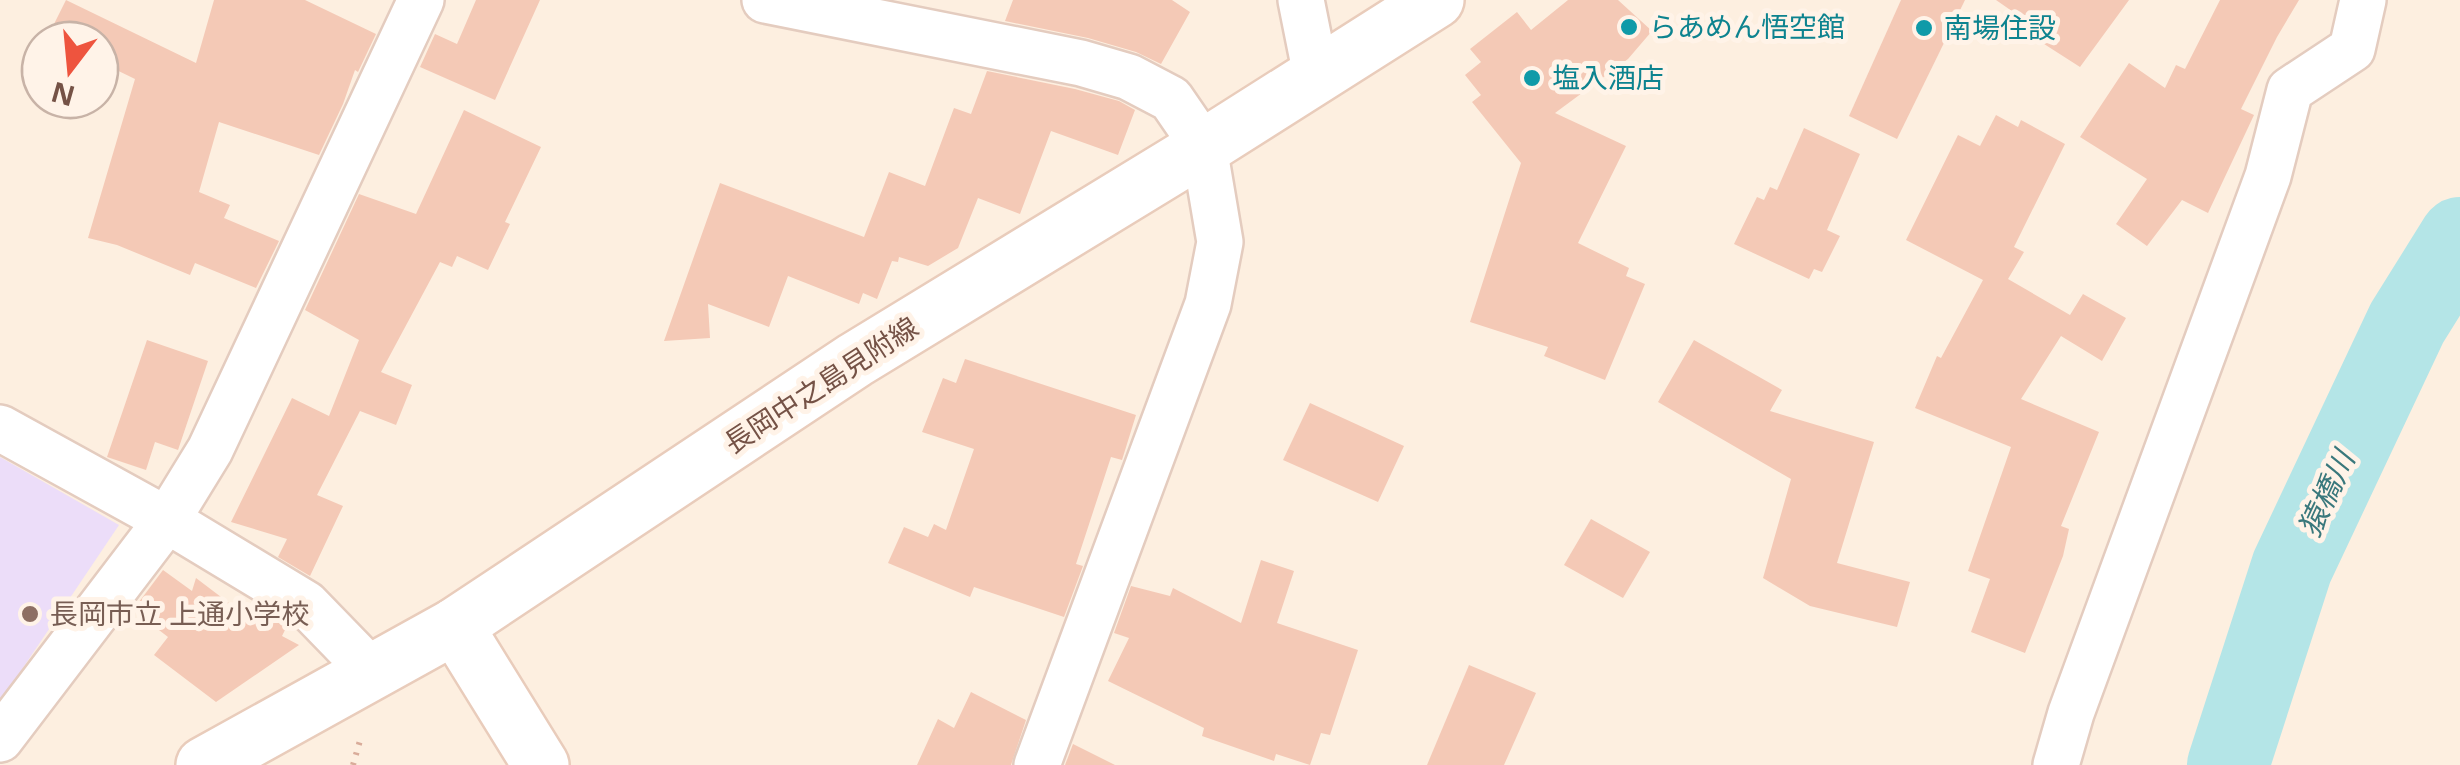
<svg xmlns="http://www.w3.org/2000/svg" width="2460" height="765" font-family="'Noto Sans','Noto Sans JP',sans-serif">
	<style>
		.education { fill: #ecddf9 }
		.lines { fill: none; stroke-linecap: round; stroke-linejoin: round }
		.river { stroke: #b4e5e7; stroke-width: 82 }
		.building { fill: #f4c9b6 }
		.street-casing { stroke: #e4ccbf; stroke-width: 50 }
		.secondary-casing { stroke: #e9ccbb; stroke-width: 60 }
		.path { stroke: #d9ac9a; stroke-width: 6; stroke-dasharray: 2.5 8; stroke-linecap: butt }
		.street { stroke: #fff; stroke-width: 45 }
		.secondary { stroke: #fff; stroke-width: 55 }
		.culture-dot { fill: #0f9aa8; stroke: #fff3e8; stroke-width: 4 }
		.education-dot { fill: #8d6e63; stroke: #fff3e8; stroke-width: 4 }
		.labels { text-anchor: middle; stroke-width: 10; stroke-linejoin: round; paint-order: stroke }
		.culture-label { font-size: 28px; fill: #0d838f; stroke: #fff3e8; text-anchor: start }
		.street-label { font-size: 28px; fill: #755246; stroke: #fff3e8 }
		.education-label { font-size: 28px; fill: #785e54; stroke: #fff3e8; text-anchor: start }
		.water-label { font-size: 30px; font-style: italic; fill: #3a787c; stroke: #fff3e8 }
	</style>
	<rect width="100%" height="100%" fill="#fdefe0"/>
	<polygon class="education" points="0,457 119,525 0,702"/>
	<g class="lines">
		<polyline class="river" points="2228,765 2292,567 2407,323 2460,238"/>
	</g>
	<g class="building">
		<polygon points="66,0 196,63 214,0 305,0 376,34 358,72 355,70 343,104 319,155 219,122 199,192 230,205 224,218 279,241 256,288 195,263 190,275 117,245 88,238 135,79 100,62 100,40 46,40"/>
		<polygon points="476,0 540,0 495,100 420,67 435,34 457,44"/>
		<polygon points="1013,0 1172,0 1190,12 1161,64 1136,52 1088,38 1005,21"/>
		<polygon points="1568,0 1618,0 1652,31 1628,59 1555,113 1626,146 1578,243 1629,268 1626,276 1645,284 1605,380 1544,356 1548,347 1470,322 1521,163 1472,102 1481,95 1465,75 1481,62 1470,49 1517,12 1531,30"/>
		<polygon points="1901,0 1965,0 1897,139 1849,116"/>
		<polygon points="1996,0 2129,0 2080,67 2030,35 2036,28"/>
		<polygon points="2220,0 2299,0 2277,37 2241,109 2254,115 2208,213 2182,200 2147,246 2116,224 2147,179 2080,137 2129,63 2165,88 2176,65 2185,69"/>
		<polygon points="987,71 1075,89 1119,101 1135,110 1118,155 1051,131 1020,214 978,198 958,248 928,266 899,257 898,262 892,261 877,299 863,293 859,304 788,276 769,327 708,304 710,338 664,341 720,183 864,237 889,172 925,186 954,108 971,114"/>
		<polygon points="464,110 541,147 505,222 510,224 488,270 457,256 452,267 440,262 381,372 412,385 396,425 360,411 317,495 343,506 310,576 278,557 287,539 231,522 292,398 329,416 359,340 305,310 359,194 416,214"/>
		<polygon points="1996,115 2018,127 2021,120 2065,144 2014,247 2024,252 2008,279 2070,315 2083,294 2126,318 2102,361 2061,336 2021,399 2099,432 2061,526 2069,529 2063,556 2025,653 1971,632 1990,579 1968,571 2011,447 1915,408 1937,356 1941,358 1983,280 1906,240 1958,135 1980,146"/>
		<polygon points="1804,128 1860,154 1827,230 1840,236 1822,272 1814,269 1809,279 1734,244 1757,197 1764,200 1770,187 1777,190"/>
		<polygon points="147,340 208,361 178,450 155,442 146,470 107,457"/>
		<polygon points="1694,340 1782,390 1770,411 1874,442 1837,563 1910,582 1897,627 1810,606 1763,578 1791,479 1658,402"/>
		<polygon points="965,359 1136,415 1122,460 1111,457 1076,564 1083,566 1064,617 974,587 970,597 888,563 904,527 928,537 934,524 946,530 974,449 922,432 943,378 956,383"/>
		<polygon points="1310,403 1404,446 1378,502 1283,460"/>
		<polygon points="1591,519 1650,552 1623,598 1564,565"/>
		<polygon points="1261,560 1294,571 1277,623 1358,650 1330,735 1321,733 1310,765 1276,754 1274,761 1202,736 1204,728 1108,681 1129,638 1114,633 1131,586 1170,596 1173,588 1241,623"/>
		<polygon points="163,570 192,591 196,578 250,619 256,605 288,624 282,636 299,645 216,702 154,655 168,637 133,610"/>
		<polygon points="1469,665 1536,693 1504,765 1427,765"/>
		<polygon points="971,692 1026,720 1011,765 917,765 938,719 954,728"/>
		<polygon points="1073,744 1115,765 1065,765"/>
	</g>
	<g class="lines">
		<g class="street-casing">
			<g id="street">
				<polyline points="765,0 1081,63 1129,77 1171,99 1204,147 1220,242 1208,304 1037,765"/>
				<polyline points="1301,0 1316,75"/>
				<polyline points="0,428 167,520 306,604 372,672"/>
				<polyline points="0,739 167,520 210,450 421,0"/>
				<polyline points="2056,765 2071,713 2268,176 2290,90 2352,49 2363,0"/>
			</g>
		</g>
		<g class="secondary-casing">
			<g id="secondary">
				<polyline points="455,626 541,765"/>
				<polyline points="204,765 455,626 855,360 1204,147 1436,0"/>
			</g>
		</g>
		<polyline class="path" points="353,765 361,737"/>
		<use href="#street" class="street"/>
		<use href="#secondary" class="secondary"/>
	</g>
	<g class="culture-dot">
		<circle cx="1629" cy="27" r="10"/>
		<circle cx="1924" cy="28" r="10"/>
		<circle cx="1532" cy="78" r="10"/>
	</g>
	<circle class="education-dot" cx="30" cy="614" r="10"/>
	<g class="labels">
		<g class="culture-label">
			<text x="1649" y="37">らあめん悟空館</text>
			<text x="1944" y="38">南場住設</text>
			<text x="1552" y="88">塩入酒店</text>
		</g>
		<g class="street-label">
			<text transform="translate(821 385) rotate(-33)" y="10">長岡中之島見附線</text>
		</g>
		<g class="education-label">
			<text x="50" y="624">長岡市立 上通小学校</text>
		</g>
		<g class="water-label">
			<text transform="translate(2327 494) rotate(-65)" y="10">猿橋川</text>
		</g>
	</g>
	<g transform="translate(70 70) rotate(196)"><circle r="48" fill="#fff3e8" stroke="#c8b3a7" stroke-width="2.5"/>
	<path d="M0-8L18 38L0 25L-18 38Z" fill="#ee543e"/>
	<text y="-15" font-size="28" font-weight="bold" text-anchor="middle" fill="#755246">N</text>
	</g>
</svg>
